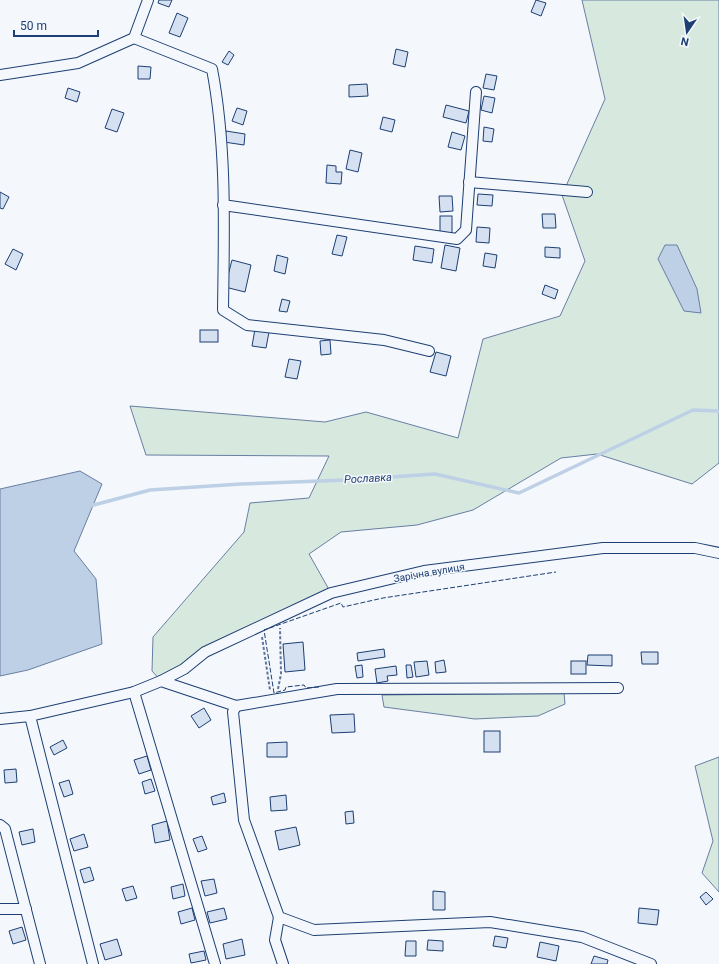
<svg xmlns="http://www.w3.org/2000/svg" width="719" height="964" font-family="Roboto,sans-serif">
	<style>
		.green { fill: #d7e8df; stroke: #687fa3 }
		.water { fill: #bed0e5; stroke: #687fa3 }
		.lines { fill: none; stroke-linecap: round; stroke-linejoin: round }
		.stream { stroke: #bed0e5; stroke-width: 3.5 }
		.building { fill: #d5e0f0; stroke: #1d3f73 }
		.minor-casing { stroke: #1d3f73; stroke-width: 12 }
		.path { stroke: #5e769c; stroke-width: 2; stroke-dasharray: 3 2; stroke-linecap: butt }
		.minor { stroke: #f4f7fb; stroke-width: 10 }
		.fence { stroke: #1d3f73; stroke-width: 1; stroke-dasharray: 5 2; stroke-linecap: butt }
		.labels { text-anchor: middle; stroke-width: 3; stroke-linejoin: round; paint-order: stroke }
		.street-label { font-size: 10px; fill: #1d3f73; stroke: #f4f7fb }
		.water-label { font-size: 11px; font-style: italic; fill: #1d3f73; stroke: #f4f7fb }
	</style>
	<rect width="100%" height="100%" fill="#f4f7fb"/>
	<g class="green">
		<polygon points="582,0 719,0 719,463 692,484 597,454 561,458 473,510 417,525 341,532 309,554 331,593 205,652 161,681 152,671 153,637 244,532 250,503 309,498 329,456 146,455 130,406 325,422 366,412 458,438 483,339 560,316 585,261 562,195 605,99"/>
		<polygon points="564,693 565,704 538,716 475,719 384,707 382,695"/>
		<polygon points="719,757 719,892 702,873 713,841 695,766"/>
	</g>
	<g class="water">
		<polygon points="665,245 677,245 697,289 701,313 684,311 658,259"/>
		<polygon points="80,471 102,484 74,551 96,579 102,644 28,670 0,676 0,489"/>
	</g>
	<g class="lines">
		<polyline class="stream" points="90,506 150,490 241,484 346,480 435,474 519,493 693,410 719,411"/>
	</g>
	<g class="building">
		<polygon points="159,0 172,0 169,7 158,3"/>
		<polygon points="536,0 546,3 541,16 531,12"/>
		<polygon points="177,13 188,18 180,37 169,33"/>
		<polygon points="396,49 408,52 405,67 393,64"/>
		<polygon points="229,51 234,55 228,65 222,62"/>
		<polygon points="138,66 151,67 150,79 138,79"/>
		<polygon points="486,74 497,76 494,90 483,88"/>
		<polygon points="367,84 368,96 349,97 349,85"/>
		<polygon points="68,88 80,92 77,102 65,98"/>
		<polygon points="484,96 495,98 492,113 481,110"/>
		<polygon points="446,105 469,111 466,123 443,117"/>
		<polygon points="237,108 247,111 243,125 232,121"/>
		<polygon points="112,109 124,113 117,132 105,128"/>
		<polygon points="383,117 395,120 392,132 380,129"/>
		<polygon points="484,127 494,129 492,142 483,141"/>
		<polygon points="226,131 245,134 244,145 224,142"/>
		<polygon points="452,132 465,136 461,150 448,147"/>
		<polygon points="350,150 362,153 358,172 346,169"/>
		<polygon points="327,165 336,166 336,172 342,172 341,184 326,183"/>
		<polygon points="0,192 9,197 3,209 0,208"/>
		<polygon points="478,194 493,195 492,206 477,205"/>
		<polygon points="439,196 452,196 453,211 440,212"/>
		<polygon points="542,214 555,214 556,228 543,228"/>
		<rect x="440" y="216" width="12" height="17"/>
		<polygon points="477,227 490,228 489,243 476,242"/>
		<polygon points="337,235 347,237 342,256 332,254"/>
		<polygon points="445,245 460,248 456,271 441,268"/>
		<polygon points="415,246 434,249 432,263 413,260"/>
		<polygon points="545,247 560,248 560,258 545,257"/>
		<polygon points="13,249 23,254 16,270 5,264"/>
		<polygon points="485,253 497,255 495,268 483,266"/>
		<polygon points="277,255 288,258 285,274 274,271"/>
		<polygon points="232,260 251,265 245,292 225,287"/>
		<polygon points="545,285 558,290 555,299 542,294"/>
		<polygon points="282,299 290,301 287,312 279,311"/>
		<polygon points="255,329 269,332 266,348 252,346"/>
		<rect x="200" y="330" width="18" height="12"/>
		<polygon points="330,340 331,354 321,355 320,341"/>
		<polygon points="436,352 451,356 446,376 430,372"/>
		<polygon points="289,359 301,361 297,379 285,377"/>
		<polygon points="303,642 305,670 285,672 283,644"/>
		<polygon points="384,649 385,657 358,661 357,653"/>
		<polygon points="641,652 658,652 658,664 642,664"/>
		<polygon points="588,655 612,655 612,666 587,665"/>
		<polygon points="444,660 446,672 436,673 435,662"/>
		<polygon points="427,661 429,675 416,677 414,662"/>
		<rect x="571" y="661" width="15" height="13"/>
		<polygon points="362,665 363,677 357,678 355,666"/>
		<polygon points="406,665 411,665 413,677 407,678"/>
		<polygon points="396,666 397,675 387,676 388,681 377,683 375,669"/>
		<polygon points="204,708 211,720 199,728 191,716"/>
		<polygon points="354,714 355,732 332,733 330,715"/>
		<rect x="484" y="731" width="16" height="21"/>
		<polygon points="63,740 67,748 54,755 50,747"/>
		<polygon points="287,742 287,757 267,757 267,743"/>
		<polygon points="147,756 151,770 139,774 134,760"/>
		<polygon points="16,769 17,782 5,783 4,770"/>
		<polygon points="151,779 155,791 145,794 142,782"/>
		<polygon points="69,780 73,794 64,797 59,783"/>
		<polygon points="224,793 226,802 213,805 211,797"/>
		<polygon points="286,795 287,810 271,811 270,797"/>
		<polygon points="353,811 354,823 346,824 345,812"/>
		<polygon points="167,821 170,840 155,843 152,825"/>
		<polygon points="296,827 300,845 279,850 275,831"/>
		<polygon points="33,829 35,842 22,845 19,832"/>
		<polygon points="84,834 88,847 74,851 70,839"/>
		<polygon points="202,836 207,849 198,852 193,839"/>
		<polygon points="90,867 94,880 84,883 80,870"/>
		<polygon points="214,879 217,893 205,896 201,881"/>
		<polygon points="183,884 185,896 173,899 171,887"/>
		<polygon points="133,886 137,898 126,901 122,889"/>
		<polygon points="433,891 445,892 445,910 433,910"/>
		<polygon points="706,892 713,899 706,905 700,897"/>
		<polygon points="192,908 195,920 181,924 178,912"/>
		<polygon points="224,908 227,919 210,923 207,912"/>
		<polygon points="639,908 659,910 657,925 638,923"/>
		<polygon points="22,927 26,940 13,944 9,931"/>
		<polygon points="495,936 508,938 506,948 493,946"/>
		<polygon points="117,939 122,955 105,960 100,944"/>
		<polygon points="242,939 245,955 226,959 223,944"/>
		<polygon points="428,940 443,941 443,951 427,950"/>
		<polygon points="406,941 416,941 416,956 405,956"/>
		<polygon points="540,942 559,946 556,961 537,957"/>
		<polygon points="204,951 206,960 191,963 189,954"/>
		<polygon points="594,956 608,960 607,964 591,964"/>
	</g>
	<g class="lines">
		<g class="minor-casing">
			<g id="minor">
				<path d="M134 38 212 69C227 148 224 230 223 310L247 325 384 340 429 351"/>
				<polyline points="0,75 78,63 134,38 148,0"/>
				<polyline points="469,182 587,192"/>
				<polyline points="223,205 457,239 466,230 476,92"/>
				<polyline points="161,681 184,669 205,652 331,593 424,571 603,548 695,548 719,553"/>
				<polyline points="134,692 215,964"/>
				<polyline points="236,706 337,689 618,688"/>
				<polyline points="30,716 93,964"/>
				<polyline points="0,719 30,716 134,692 161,681 236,706 233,712 244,820 279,917 314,930 490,922 582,937 651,964"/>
				<polyline points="0,825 5,829 40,964"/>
				<polyline points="0,909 26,909"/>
				<polyline points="279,917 275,940 283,964"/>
			</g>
		</g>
		<g class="path">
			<polyline points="262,637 270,690"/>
			<polyline points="278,689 281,674 280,628"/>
		</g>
		<use href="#minor" class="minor"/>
		<polyline class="fence" points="319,687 306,688 304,685 286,687 285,690 274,693 264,630 341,603 343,607 383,598 556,572"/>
	</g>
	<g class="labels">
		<g class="street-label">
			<text transform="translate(429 572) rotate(-10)" y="4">Зарічна вулиця</text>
		</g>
		<g class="water-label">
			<text transform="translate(368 478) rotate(-3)" y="4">Рославка</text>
		</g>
	</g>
	<g transform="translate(687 32) rotate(193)" stroke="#f4f7fb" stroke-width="3" paint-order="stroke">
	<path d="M0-3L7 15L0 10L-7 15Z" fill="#1d3f73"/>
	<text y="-6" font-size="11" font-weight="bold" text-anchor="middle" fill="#1d3f73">N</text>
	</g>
	<path d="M14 30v6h84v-6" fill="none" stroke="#1d3f73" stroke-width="2"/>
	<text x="20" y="30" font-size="12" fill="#1d3f73" stroke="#f4f7fb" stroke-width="3" paint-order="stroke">50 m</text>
</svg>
